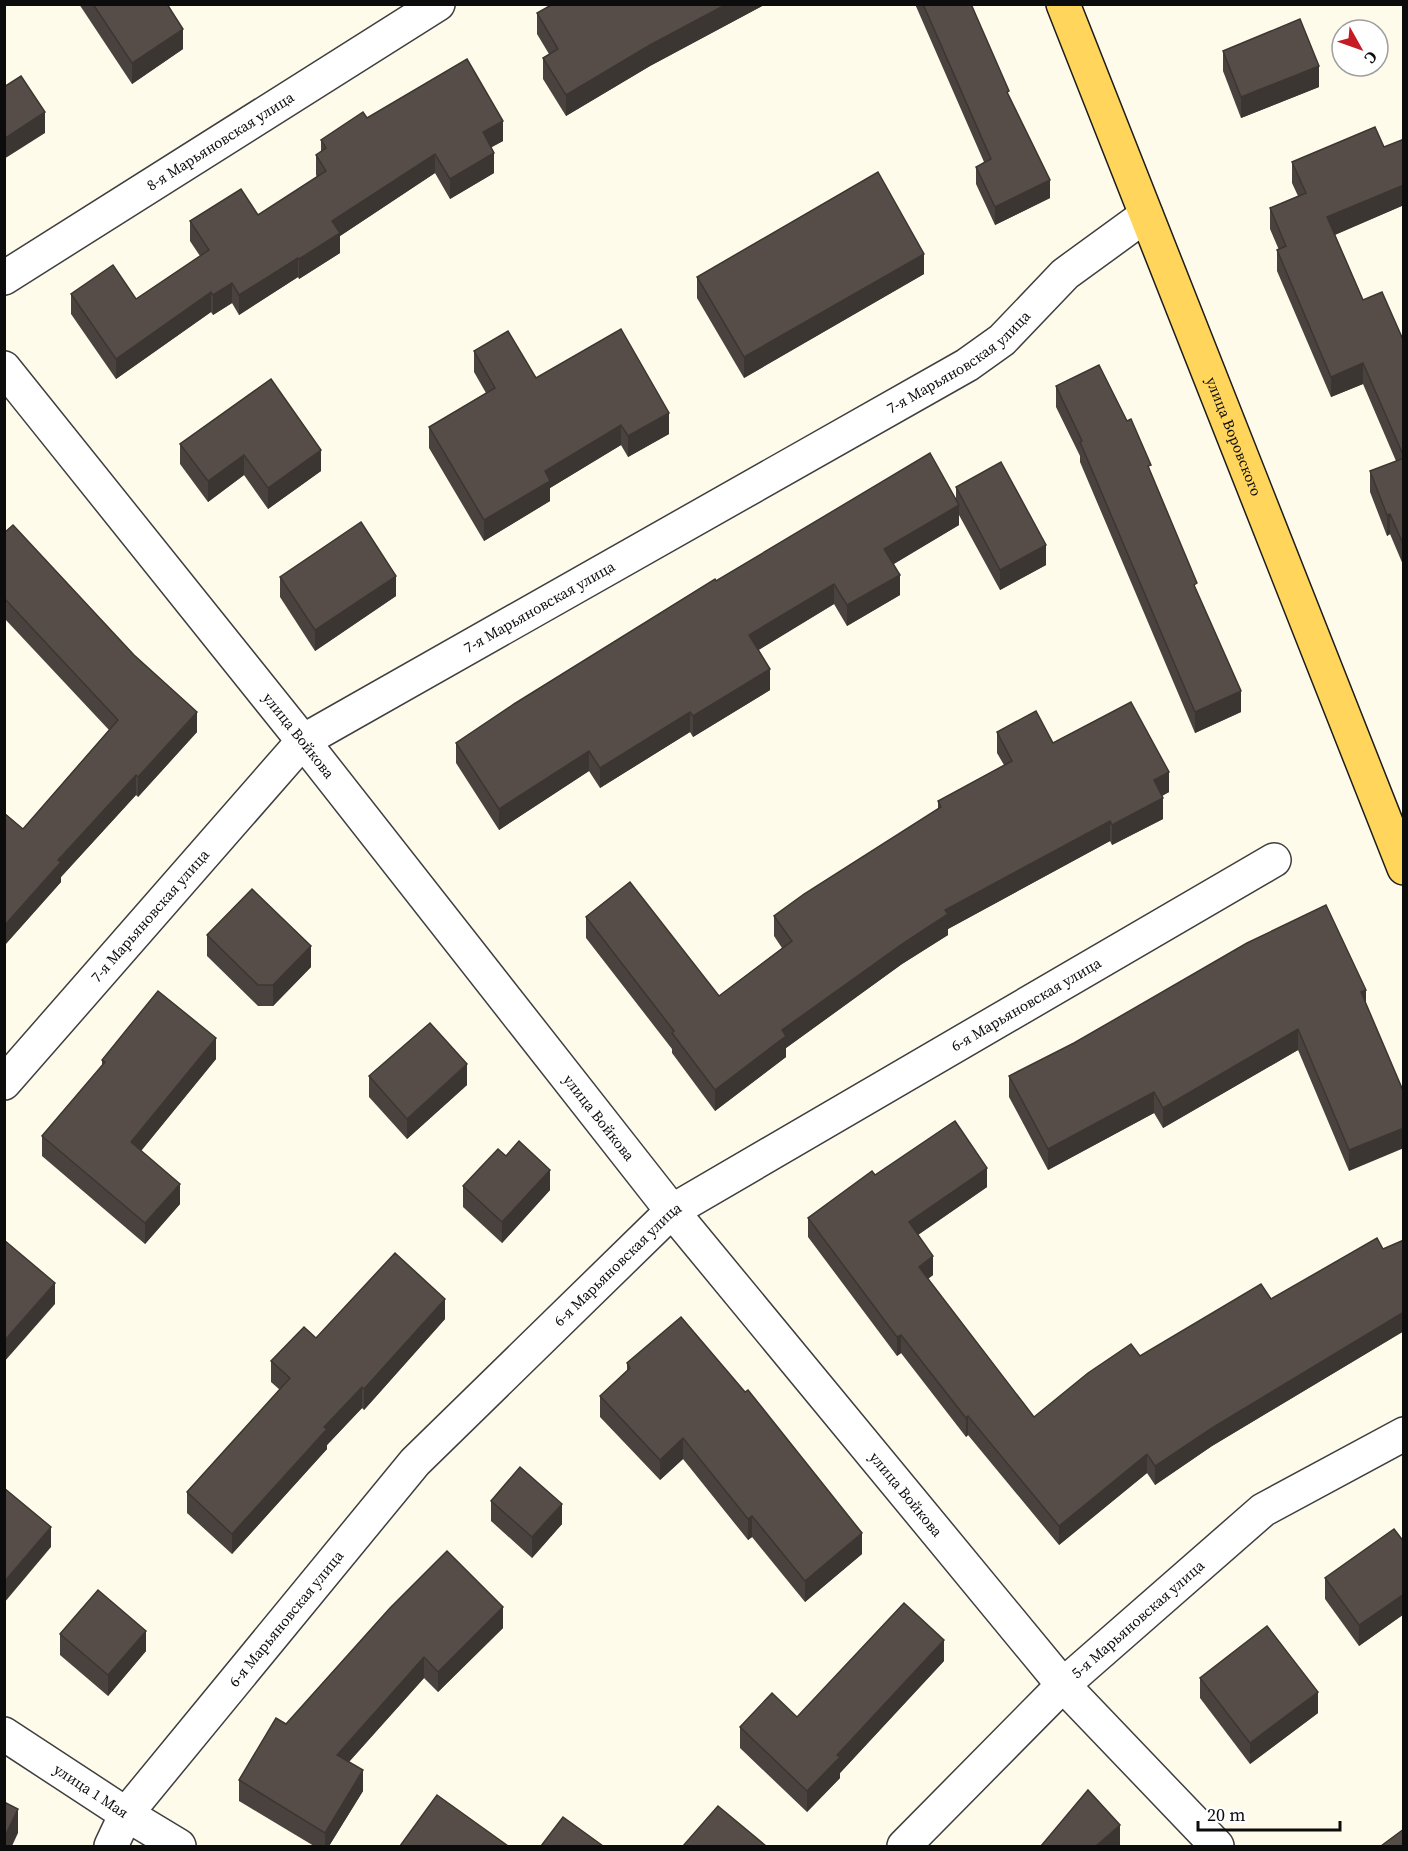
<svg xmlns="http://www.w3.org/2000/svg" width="1408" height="1851" font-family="'Source Serif 4',serif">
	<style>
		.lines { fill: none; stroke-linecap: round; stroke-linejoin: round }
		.street-casing { stroke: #3f3f3f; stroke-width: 36 }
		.primary-casing { stroke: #1d1d1d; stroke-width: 36 }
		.street { stroke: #fff; stroke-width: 33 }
		.primary { stroke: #ffd65b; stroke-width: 33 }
		.wall { fill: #4a423e }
		.shaded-wall { fill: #3c3632 }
		.building { fill: #564d48; stroke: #3c3632; stroke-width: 1.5 }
		.labels { text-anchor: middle; stroke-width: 6; stroke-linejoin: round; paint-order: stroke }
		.street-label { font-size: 15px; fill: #0c0c0c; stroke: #fff }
	</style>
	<rect width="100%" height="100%" fill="#fffbeb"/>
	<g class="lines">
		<g class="street-casing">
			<g id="street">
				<path id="s1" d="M4 278 438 4"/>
				<path id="s2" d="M4 368 303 741 672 1211 1063 1685 1217 1846"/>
				<path id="s3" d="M4 1083 303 741 967 365 1002 340 1065 274 1146 215"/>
				<path id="s4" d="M4 1734 126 1814 179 1846"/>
				<path id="s5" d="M111 1846 126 1814 415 1462 672 1211 1274 860"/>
				<path id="s6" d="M904 1846 1063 1685 1263 1510 1404 1434"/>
			</g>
		</g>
		<g class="primary-casing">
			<g id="primary">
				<path id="s7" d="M1063 4 1404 868"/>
			</g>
		</g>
		<use href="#street" class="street"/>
		<use href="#primary" class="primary"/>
	</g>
	<g class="wall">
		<polygon points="79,4 167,4 183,49 132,84"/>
		<polygon points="553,4 766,4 650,66 566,116 543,79 543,58 549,54 537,34 537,13"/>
		<polygon points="915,4 971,4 1050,198 995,225 976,184 976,167 984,162"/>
		<polygon points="1223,51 1319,87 1241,118 1223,71"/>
		<polygon points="367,118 503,141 491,147 494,173 450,199 435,173 340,236 340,253 299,279 298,277 239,315 232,303 213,315 211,312 116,379 71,314 71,294 136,299 200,256 190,241 190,221 258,215 317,177 316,175 316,155 321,152 321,140"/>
		<polygon points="1404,139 1404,205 1335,235 1363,300 1404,342 1404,567 1390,534 1387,536 1370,492 1370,471 1396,461 1363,384 1331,397 1277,271 1277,250 1279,250 1270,229 1270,208 1298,196 1292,183 1292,162 1384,147"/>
		<polygon points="924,274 744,378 697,298 697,277"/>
		<polygon points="474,351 536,378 669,434 628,457 621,445 550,488 550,501 484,541 429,448 429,427 486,393 474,372"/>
		<polygon points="271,379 321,471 268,509 244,475 208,502 180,464 180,444"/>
		<polygon points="1056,386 1151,473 1197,592 1241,712 1195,733 1080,462 1080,456 1056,407"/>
		<polygon points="956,487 1046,565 1000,590 959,515 959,525 893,564 900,595 847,626 834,604 758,650 770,690 693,737 690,732 600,788 589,771 499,830 456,763 456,743 716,581 956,498"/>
		<polygon points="4,533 197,732 138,797 136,795 61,877 61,882 4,946 4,813 23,829 109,730 4,618"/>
		<polygon points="280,577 396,596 315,651 280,597"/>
		<polygon points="997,732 1053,743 1169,792 1162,796 1163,819 1112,845 1110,841 948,929 948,935 902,964 786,1048 786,1057 715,1111 672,1053 672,1049 586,938 586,917 719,996 782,948 774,936 774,916 938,809 938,801 1004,765 997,753"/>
		<polygon points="207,935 311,967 273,1006 258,1006 207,956"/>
		<polygon points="1366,990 1349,1171 1298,1050 1163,1128 1154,1113 1048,1170 1009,1097 1009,1076"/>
		<polygon points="216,1059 141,1151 180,1204 145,1244 42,1156 42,1136 102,1067 102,1060"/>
		<polygon points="369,1076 467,1085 407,1139 369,1097"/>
		<polygon points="506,1156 550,1190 502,1243 463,1207 463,1186"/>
		<polygon points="875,1175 987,1187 918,1235 933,1275 928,1279 1034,1417 1140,1356 1271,1299 1404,1240 1404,1331 1212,1446 1155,1485 1147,1473 1059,1545 968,1435 966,1437 901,1353 897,1356 808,1237 808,1218"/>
		<polygon points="445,1319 364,1410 362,1408 327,1445 327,1449 232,1554 187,1513 187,1492 280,1390 271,1382 271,1361 316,1338"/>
		<polygon points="627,1363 862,1554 805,1602 752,1537 748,1540 683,1459 660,1480 600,1417 600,1396 627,1371"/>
		<polygon points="491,1501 562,1524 532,1558 491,1521"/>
		<polygon points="1404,1542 1404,1614 1359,1646 1325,1599 1325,1578"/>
		<polygon points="390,1608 503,1628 438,1692 424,1678 349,1762 363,1791 329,1846 314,1846 239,1801 239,1780 286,1724"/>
		<polygon points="60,1634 146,1651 108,1696 60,1655"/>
		<polygon points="944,1661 840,1773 840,1778 807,1812 740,1748 740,1727 797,1717"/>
		<polygon points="1200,1678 1318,1713 1250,1764 1200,1698"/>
	</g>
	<g class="shaded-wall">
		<polygon points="727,4 766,4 650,66 566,116 566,95 650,45"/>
		<polygon points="183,29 183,49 132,84 132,63"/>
		<polygon points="1319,66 1319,87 1241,118 1241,97"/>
		<polygon points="45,112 45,133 4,159 4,139"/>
		<polygon points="503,121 503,141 483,152 483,132"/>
		<polygon points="494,153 494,173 450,199 450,179"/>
		<polygon points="435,154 435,173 340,236 340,253 299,279 299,259 332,221"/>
		<polygon points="1050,180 1050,198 995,225 995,207"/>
		<polygon points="1404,185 1404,205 1327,238 1327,217"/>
		<polygon points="924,254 924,274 744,378 744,357"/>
		<polygon points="298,258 298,277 239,315 239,295"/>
		<polygon points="232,283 232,303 213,315 213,295"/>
		<polygon points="211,292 211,312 116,379 116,359"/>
		<polygon points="1363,363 1363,384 1331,397 1331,377"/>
		<polygon points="669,413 669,434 628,457 628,436"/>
		<polygon points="621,425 621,445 550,488 550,501 484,541 484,520 545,471"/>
		<polygon points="321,450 321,471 268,509 268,488"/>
		<polygon points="244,455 244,475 208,502 208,481"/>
		<polygon points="959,505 959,525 884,570 884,549"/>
		<polygon points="1390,514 1390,534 1387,536 1387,515"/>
		<polygon points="1046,545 1046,565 1000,590 1000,570"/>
		<polygon points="900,575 900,595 847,626 847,605"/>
		<polygon points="396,576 396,596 315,651 315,630"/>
		<polygon points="834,584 834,604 749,656 749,635"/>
		<polygon points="770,669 770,690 693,737 693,716"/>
		<polygon points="1241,691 1241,712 1195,733 1195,712"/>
		<polygon points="197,712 197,732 138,797 138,777"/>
		<polygon points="690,712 690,732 600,788 600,768"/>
		<polygon points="589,751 589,771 499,830 499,809"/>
		<polygon points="1169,772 1169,792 1154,800 1154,780"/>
		<polygon points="136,775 136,795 61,877 61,882 4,946 4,926 58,860"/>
		<polygon points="1163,798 1163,819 1112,845 1112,825"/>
		<polygon points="1110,821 1110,841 948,929 948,935 902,964 786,1048 786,1057 715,1111 715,1090 782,1030 945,910"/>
		<polygon points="311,946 311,967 273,1006 273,985"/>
		<polygon points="1366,990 1366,1011 1361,992"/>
		<polygon points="1298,1029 1298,1050 1163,1128 1163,1108"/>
		<polygon points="216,1038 216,1059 131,1163 131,1142"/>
		<polygon points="467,1064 467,1085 407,1139 407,1119"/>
		<polygon points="1154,1092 1154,1113 1048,1170 1048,1149"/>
		<polygon points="1404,1128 1404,1148 1349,1171 1349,1150"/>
		<polygon points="987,1168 987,1187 909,1241 909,1222"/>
		<polygon points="550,1170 550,1190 502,1243 502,1222"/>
		<polygon points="180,1184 180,1204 145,1244 145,1223"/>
		<polygon points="933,1256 933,1275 919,1285 919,1267"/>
		<polygon points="55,1283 55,1304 4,1362 4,1341"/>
		<polygon points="445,1299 445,1319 364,1410 364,1389"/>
		<polygon points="1404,1312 1404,1331 1212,1446 1155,1485 1155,1466 1212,1428"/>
		<polygon points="901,1335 901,1353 897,1356 897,1337"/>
		<polygon points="362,1387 362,1408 327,1445 327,1449 232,1554 232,1534 324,1427"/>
		<polygon points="968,1416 968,1435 966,1437 966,1418"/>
		<polygon points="683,1438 683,1459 660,1480 660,1460"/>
		<polygon points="1147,1454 1147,1473 1059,1545 1059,1526"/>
		<polygon points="562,1504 562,1524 532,1558 532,1537"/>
		<polygon points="752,1516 752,1537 748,1540 748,1519"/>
		<polygon points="51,1527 51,1547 4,1603 4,1582"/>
		<polygon points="862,1533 862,1554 805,1602 805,1581"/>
		<polygon points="1404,1594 1404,1614 1359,1646 1359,1625"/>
		<polygon points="503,1607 503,1628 438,1692 438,1672"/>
		<polygon points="146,1631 146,1651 108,1696 108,1675"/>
		<polygon points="944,1640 944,1661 840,1773 840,1778 807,1812 807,1791 837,1755"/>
		<polygon points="424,1657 424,1678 337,1775 337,1755"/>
		<polygon points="1318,1692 1318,1713 1250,1764 1250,1743"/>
		<polygon points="363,1770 363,1791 329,1846 325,1846 325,1833"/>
		<polygon points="18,1809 18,1833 12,1846 4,1846 4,1838"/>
		<polygon points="1120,1825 1120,1846 1096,1846"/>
	</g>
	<g class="building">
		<polygon points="93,4 167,4 183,29 132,63"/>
		<polygon points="553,4 727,4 650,45 566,95 543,58 558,49 537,13"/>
		<polygon points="923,4 971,4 1009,91 1007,92 1050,180 995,207 976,167 991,159"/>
		<polygon points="1300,19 1319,66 1241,97 1223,51"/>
		<polygon points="467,59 503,121 483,132 494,153 450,179 435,154 332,221 340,233 299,259 298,258 239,295 232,283 213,295 211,292 116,359 71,294 113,265 136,299 209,250 190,221 241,189 258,215 326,171 316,155 326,148 321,140 363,112 367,118"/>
		<polygon points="21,76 45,112 4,139 4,87"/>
		<polygon points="1375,127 1384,147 1404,139 1404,185 1327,217 1363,300 1382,292 1404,342 1404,457 1363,363 1331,377 1277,250 1286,246 1270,208 1306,193 1292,162"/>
		<polygon points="878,172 924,254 744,357 697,277"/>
		<polygon points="621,329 669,413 628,436 621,425 545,471 550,481 484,520 429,427 495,388 474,351 508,331 536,378"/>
		<polygon points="1099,365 1127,421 1131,419 1151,465 1148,466 1197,583 1194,585 1241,691 1195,712 1080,442 1082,441 1056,386"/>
		<polygon points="271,379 321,450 268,488 244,455 208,481 180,444"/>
		<polygon points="930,453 959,505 884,549 900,575 847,605 834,584 749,635 770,669 693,716 690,712 600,768 589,751 499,809 456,743 514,704 715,579 716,581"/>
		<polygon points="1404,458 1404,546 1390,514 1387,515 1370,471"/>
		<polygon points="1001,462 1046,545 1000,570 956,487"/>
		<polygon points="361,522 396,576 315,630 280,577"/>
		<polygon points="13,525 134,655 197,712 138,777 136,775 58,860 61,862 4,926 4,813 23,829 118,720 4,598 4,533"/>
		<polygon points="1131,702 1169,772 1154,780 1163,798 1112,825 1110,821 945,910 948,914 902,944 782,1030 786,1036 715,1090 672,1033 674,1031 586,917 630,882 719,996 792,941 774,916 804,894 941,807 938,801 1012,761 997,732 1036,711 1053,743"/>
		<polygon points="252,889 311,946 273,985 258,985 207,935"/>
		<polygon points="1326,905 1366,990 1361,992 1404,1093 1404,1128 1349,1150 1298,1029 1163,1108 1154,1092 1048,1149 1009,1076 1074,1043 1247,943"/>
		<polygon points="158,991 216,1038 131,1142 180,1184 145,1223 42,1136 105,1062 102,1060"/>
		<polygon points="430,1023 467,1064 407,1119 369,1076"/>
		<polygon points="955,1121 987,1168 909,1222 933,1256 919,1267 1034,1417 1088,1373 1131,1344 1140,1356 1261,1284 1271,1299 1377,1238 1383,1249 1404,1240 1404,1312 1212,1428 1155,1466 1147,1454 1059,1526 968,1416 966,1418 901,1335 897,1337 808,1218 872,1171 875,1175"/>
		<polygon points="519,1141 550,1170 502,1222 463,1186 498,1149 506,1156"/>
		<polygon points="4,1240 55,1283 4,1341"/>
		<polygon points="395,1253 445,1299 364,1389 362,1387 324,1427 327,1429 232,1534 187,1492 290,1378 271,1361 304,1327 316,1338"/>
		<polygon points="681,1317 745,1392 748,1390 862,1533 805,1581 752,1516 748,1519 683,1438 660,1460 600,1396 630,1368 627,1363"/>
		<polygon points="520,1467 562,1504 532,1537 491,1501"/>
		<polygon points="4,1488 51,1527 4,1582"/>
		<polygon points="1394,1529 1404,1542 1404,1594 1359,1625 1325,1578"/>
		<polygon points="447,1551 503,1607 438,1672 424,1657 337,1755 363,1770 325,1833 239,1780 276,1718 286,1724 390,1608"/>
		<polygon points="98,1590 146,1631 108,1675 60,1634"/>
		<polygon points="904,1603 944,1640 837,1755 840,1757 807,1791 740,1727 772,1693 797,1717"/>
		<polygon points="1267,1626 1318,1692 1250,1743 1200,1678"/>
		<polygon points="1088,1790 1120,1825 1096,1846 1041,1846"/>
		<polygon points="437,1795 508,1846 400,1846"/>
		<polygon points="4,1802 18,1809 4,1838"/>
		<polygon points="718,1806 766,1846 683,1846"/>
		<polygon points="563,1817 603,1846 541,1846"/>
		<polygon points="1404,1829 1404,1846 1381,1846"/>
	</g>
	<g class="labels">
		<g class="street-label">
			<text dy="5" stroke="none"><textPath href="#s1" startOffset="256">8-я Марьяновская улица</textPath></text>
			<text dy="5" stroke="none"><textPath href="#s3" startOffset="1212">7-я Марьяновская улица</textPath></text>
			<text dy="5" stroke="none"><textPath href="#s7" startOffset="465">улица Воровского</textPath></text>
			<text dy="5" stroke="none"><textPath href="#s3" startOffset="726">7-я Марьяновская улица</textPath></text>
			<text dy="5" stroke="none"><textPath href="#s2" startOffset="471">улица Войкова</textPath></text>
			<text dy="5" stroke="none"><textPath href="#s3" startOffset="222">7-я Марьяновская улица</textPath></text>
			<text dy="5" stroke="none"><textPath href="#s5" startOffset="1260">6-я Марьяновская улица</textPath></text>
			<text dy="5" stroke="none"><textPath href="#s2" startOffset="957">улица Войкова</textPath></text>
			<text dy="5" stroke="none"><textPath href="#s5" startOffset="774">6-я Марьяновская улица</textPath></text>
			<text dy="5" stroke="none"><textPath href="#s2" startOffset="1443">улица Войкова</textPath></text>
			<text dy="5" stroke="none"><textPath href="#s5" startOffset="288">6-я Марьяновская улица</textPath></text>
			<text dy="5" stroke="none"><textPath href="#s6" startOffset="326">5-я Марьяновская улица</textPath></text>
			<text dy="5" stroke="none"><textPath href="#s4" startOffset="104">улица 1 Мая</textPath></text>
		</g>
	</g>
	<rect width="1408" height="1851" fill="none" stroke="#0c0c0c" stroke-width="12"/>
	<g transform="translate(1360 48) rotate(130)"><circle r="28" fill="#ffffff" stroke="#9e9e9e" stroke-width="1.5"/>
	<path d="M0-4.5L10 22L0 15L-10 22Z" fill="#c51b25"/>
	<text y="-9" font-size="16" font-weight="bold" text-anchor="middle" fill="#0c0c0c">С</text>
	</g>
	<path d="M1198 1821v9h142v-9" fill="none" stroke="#0c0c0c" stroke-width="3"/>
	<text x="1207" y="1821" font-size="18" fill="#0c0c0c" stroke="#ffffff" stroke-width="4.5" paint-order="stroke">20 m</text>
</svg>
